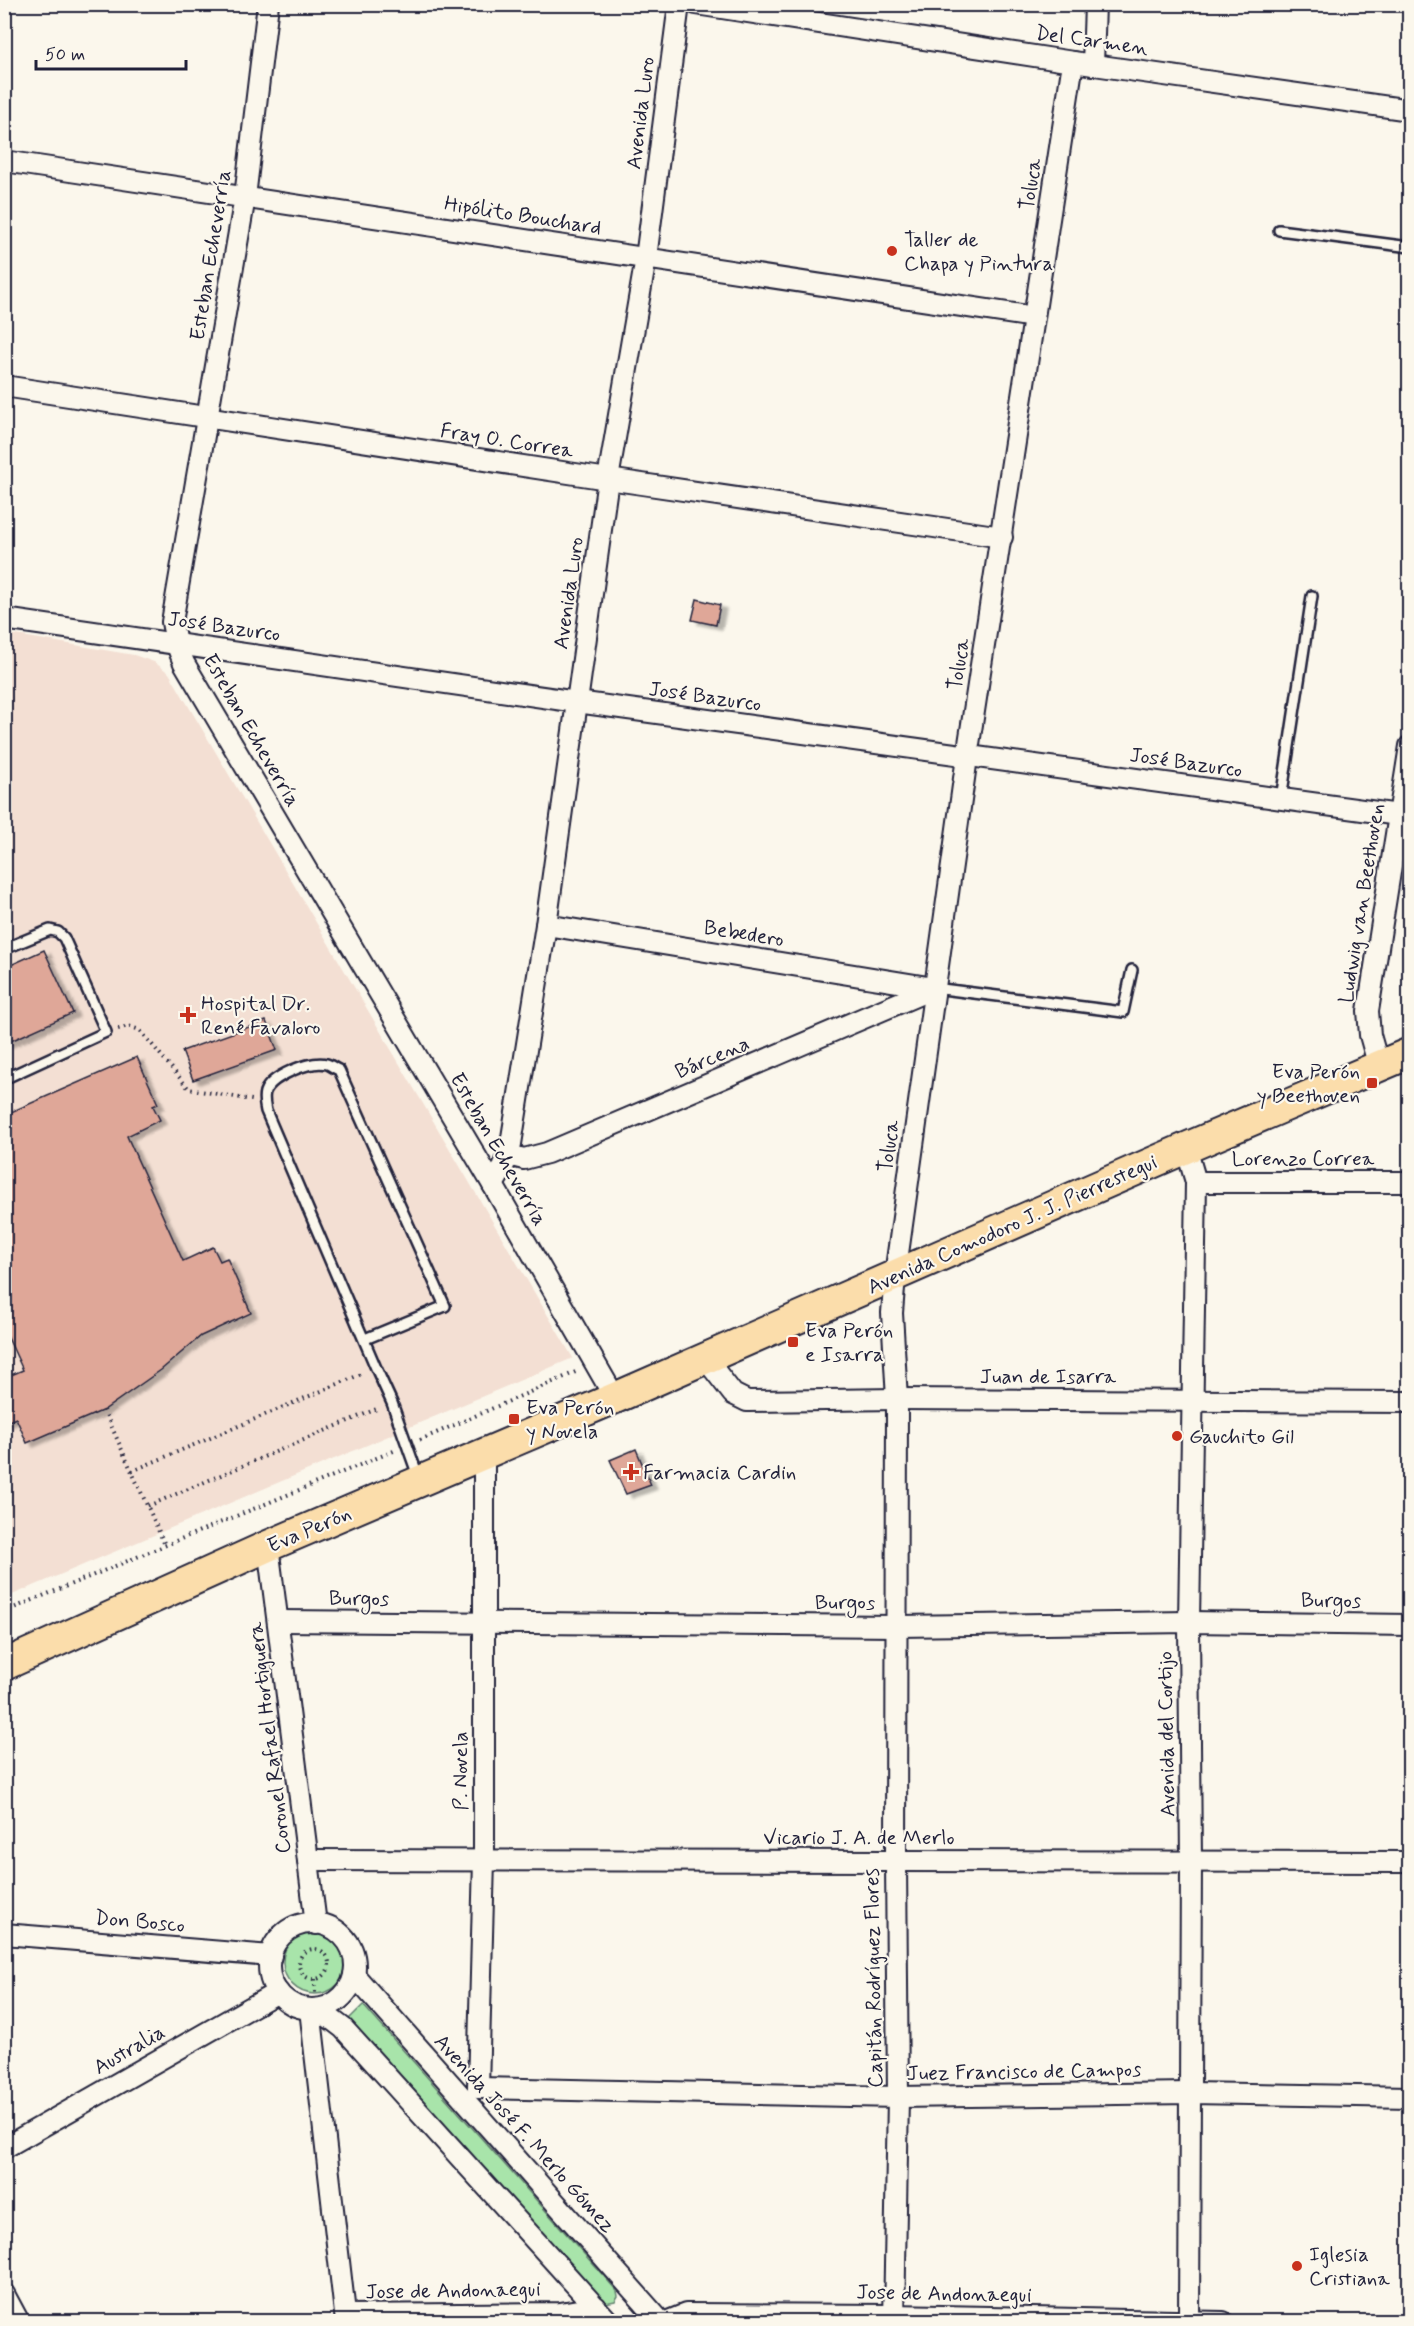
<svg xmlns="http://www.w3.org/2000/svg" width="1414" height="2326" font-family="Mynerve,sans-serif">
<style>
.built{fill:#f3dfd3}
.green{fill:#a8e4aa;stroke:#658372;stroke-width:1.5}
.building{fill:#dfa798;stroke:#22223b;stroke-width:1.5;filter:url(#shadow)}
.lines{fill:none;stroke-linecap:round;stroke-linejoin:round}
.lane-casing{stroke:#22223b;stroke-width:14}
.street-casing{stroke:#22223b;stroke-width:24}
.primary-casing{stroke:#22223b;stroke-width:34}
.path{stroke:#22223b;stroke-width:4;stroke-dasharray:1.5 4.5;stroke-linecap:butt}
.lane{stroke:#fbf7ec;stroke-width:9}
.street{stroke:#fbf7ec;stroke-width:20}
.primary{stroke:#fbddab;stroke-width:30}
.poi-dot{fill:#c8321e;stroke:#fbf7ec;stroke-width:2}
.labels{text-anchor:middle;stroke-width:4.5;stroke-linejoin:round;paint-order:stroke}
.street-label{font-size:21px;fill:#22223b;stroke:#fbf7ec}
.poi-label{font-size:21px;fill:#22223b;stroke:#fbf7ec;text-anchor:start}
</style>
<defs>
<filter id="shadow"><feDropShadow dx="6" dy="4" stdDeviation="1.5" flood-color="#0004"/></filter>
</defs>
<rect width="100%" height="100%" fill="#fbf7ec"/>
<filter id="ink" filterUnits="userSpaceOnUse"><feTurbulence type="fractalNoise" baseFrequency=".0167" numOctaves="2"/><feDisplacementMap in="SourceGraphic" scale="12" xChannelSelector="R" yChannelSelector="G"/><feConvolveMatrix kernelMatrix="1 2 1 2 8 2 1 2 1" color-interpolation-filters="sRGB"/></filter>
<g filter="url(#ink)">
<polygon class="built" points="4,633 134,655 154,662 169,673 573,1358 5,1598"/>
<g class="green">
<circle cx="315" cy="1962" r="32"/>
<polygon points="363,2005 617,2291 618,2296 615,2301 605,2303 349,2019"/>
</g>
<g class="building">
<polygon points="697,599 720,605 716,625 692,620"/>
<polygon points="44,950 73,1013 4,1044 4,968"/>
<polygon points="266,1021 277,1050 193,1080 182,1051"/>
<polygon points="137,1057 158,1104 153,1106 160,1120 127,1136 183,1261 213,1247 220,1261 227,1258 251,1313 201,1336 161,1370 104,1410 27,1443 16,1418 4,1423 4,1378 23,1370 4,1329 4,1115"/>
<polygon points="636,1449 651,1485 626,1494 610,1460"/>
</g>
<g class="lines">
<defs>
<g id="lane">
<polyline points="1279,230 1410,247"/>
<polyline points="1281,799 1312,596"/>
<polyline points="4,949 50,930 58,932 64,938 106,1032 4,1079"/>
<polyline points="934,988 1123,1012 1132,970"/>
<path d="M365 1339 445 1306 339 1070C335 1069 331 1065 327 1064 310 1060 271 1076 265 1092 263 1099 265 1105 266 1111L376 1368 392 1403 418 1476"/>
</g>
<g id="street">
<polyline points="268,4 245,197 172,622 176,643 184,663 493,1185 615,1398"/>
<polyline points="696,4 1073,62 1410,110"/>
<polyline points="1093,65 1095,4"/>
<polyline points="4,161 1034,317"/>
<polyline points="4,386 608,479 1002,537"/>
<polyline points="4,619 577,702 1399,815"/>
<polyline points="546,925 934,988"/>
<polyline points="1379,1067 1370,1035 1368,1011 1410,746"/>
<polyline points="1186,1148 1196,1182 1189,1622 1191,1862 1189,2322"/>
<polyline points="508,1155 524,1159 547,1153 934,988"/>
<polyline points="1196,1182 1410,1182"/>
<polyline points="493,1185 503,1168 511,1144 546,925 608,479 646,258 679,4"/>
<polyline points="705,1358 733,1394 747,1401 897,1399 1410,1402"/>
<polyline points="268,1546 316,1924"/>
<polyline points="279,1621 898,1626 1189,1622 1410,1625"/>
<polyline points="308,1860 1410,1862"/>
<circle cx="312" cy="1966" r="43"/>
<polyline points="4,1934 271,1956"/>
<polyline points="354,1975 661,2322"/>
<polyline points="310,2009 346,2322"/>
<polyline points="318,2009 343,2028 609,2322"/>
<polyline points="478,2088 898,2097 1190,2093 1410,2097"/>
<polyline points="478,2088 484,1860 484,1454"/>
<polyline points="4,2148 278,1992"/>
<polyline points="4,2294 19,2322"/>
<polyline points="346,2315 560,2313 596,2307"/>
<polyline points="666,2322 686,2314 894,2315 1223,2322"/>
<polyline points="894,2322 898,2097 896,1862 897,1399 892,1313 895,1275 967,757 1073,62"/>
</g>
<polyline id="primary" points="4,1665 268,1546 615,1398 1186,1148 1410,1053"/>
</defs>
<use href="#lane" class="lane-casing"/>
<use href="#street" class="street-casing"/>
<use href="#primary" class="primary-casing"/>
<g class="path">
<polyline points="118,1029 128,1026 140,1030 189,1089 252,1100"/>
<polyline points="104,1410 165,1545"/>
<polyline points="420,1440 578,1371"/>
<polyline points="132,1471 364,1373"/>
<polyline points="148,1506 379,1408"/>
<polyline points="4,1612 396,1450"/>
<circle cx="314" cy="1964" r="15"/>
<polyline points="315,1979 315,1993"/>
</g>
<use href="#lane" class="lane"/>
<use href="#street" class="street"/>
<use href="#primary" class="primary"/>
</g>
</g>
<g class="poi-dot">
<circle cx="892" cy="251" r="6"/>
<path d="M185 1006h6v6h6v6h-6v6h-6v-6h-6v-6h6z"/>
<rect x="1366" y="1077" width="12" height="12" rx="3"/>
<rect x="787" y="1336" width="12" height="12" rx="3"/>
<rect x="508" y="1413" width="12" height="12" rx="3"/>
<circle cx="1177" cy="1436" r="6"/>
<path d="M628 1463h6v6h6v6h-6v6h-6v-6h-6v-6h6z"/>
<circle cx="1297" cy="2266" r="6"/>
</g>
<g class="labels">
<g class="street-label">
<text transform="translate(1092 40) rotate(8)" y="7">Del Carmen</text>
<text transform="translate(640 113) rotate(-83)" y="7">Avenida Luro</text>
<text transform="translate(1030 184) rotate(-81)" y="7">Toluca</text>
<text transform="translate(523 215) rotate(9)" y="7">Hipólito Bouchard</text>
<text transform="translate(210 255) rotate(-81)" y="7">Esteban Echeverría</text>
<text transform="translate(507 440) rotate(9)" y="7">Fray O. Correa</text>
<text transform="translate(568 593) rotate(-82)" y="7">Avenida Luro</text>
<text transform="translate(224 626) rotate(8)" y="7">José Bazurco</text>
<text transform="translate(958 664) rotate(-81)" y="7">Toluca</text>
<text transform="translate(705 696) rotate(8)" y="7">José Bazurco</text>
<text transform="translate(252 730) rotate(60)" y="7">Esteban Echeverría</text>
<text transform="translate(1186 762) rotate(8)" y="7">José Bazurco</text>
<text transform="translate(1361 903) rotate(-81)" y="7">Ludwig van Beethoven</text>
<text transform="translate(744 933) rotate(9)" y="7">Bebedero</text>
<text transform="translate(712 1057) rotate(-23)" y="7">Bárcena</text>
<text transform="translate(888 1146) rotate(-82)" y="7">Toluca</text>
<text transform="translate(499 1149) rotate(60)" y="7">Esteban Echeverría</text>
<text x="1303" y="1165">Lorenzo Correa</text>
<text transform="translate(1012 1224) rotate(-24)" y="7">Avenida Comodoro J. J. Pierrestegui</text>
<text x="1048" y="1383">Juan de Isarra</text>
<text transform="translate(309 1529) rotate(-23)" y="7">Eva Perón</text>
<text transform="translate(359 1598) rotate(1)" y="7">Burgos</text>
<text transform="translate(1331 1600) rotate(1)" y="7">Burgos</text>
<text x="845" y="1609">Burgos</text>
<text transform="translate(1166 1734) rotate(-91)" y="7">Avenida del Cortijo</text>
<text transform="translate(269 1738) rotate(-97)" y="7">Coronel Rafael Hortiguera</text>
<text transform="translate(460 1771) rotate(-90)" y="7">P. Novela</text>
<text x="859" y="1844">Vicario J. A. de Merlo</text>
<text transform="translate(140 1921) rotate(5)" y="7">Don Bosco</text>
<text transform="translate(873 1978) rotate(-91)" y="7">Capitán Rodríguez Flores</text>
<text transform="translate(129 2049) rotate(-30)" y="7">Australia</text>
<text transform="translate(1024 2071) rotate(-1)" y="7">Juez Francisco de Campos</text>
<text transform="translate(525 2133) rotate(48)" y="7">Avenida José F. Merlo Gómez</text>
<text transform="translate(453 2290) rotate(-1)" y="7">Jose de Andonaegui</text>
<text transform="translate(944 2293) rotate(1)" y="7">Jose de Andonaegui</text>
</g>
<g class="poi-label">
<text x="904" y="246">Taller de<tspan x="904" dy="24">Chapa y Pintura</tspan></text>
<text x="201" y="1010">Hospital Dr.<tspan x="201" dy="24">René Favaloro</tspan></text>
<text x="1360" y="1078" text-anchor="end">Eva Perón<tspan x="1360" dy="24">y Beethoven</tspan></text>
<text x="805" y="1337">Eva Perón<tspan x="805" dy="24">e Isarra</tspan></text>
<text x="526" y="1414">Eva Perón<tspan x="526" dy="24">y Novela</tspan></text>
<text x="1189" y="1443">Gauchito Gil</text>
<text x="643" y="1479">Farmacia Cardin</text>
<text x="1309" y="2261">Iglesia<tspan x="1309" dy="24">Cristiana</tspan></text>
</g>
</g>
<rect width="1414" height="2326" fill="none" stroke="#fbf7ec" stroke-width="24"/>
<rect x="12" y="12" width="1390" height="2302" fill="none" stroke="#22223b" stroke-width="2" filter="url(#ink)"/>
<path d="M36 60v9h150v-9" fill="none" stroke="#22223b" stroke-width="3"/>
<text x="45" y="60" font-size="18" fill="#22223b" stroke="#fbf7ec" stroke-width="4.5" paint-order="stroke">50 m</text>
</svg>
